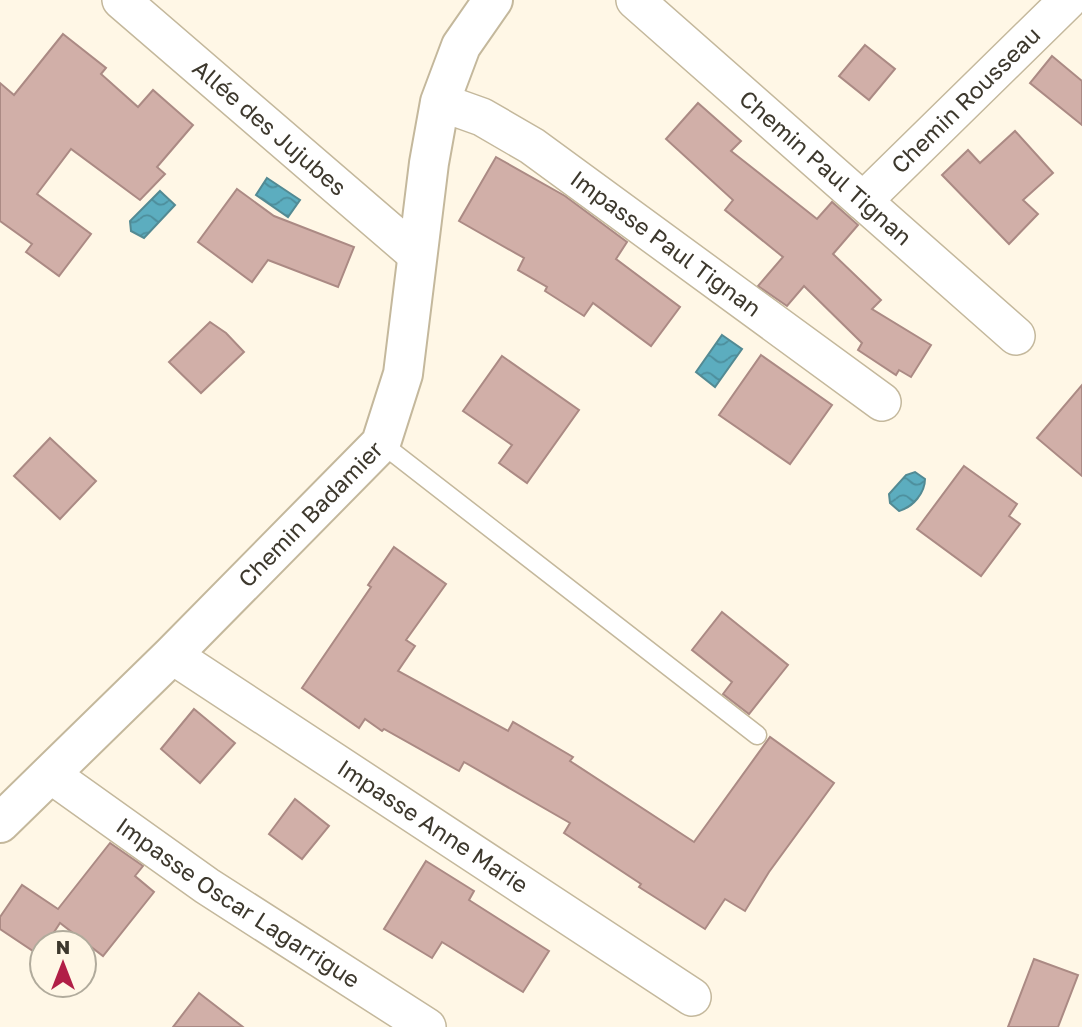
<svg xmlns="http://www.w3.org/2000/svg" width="1082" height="1027" font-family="'Golos Text',sans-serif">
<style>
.water{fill:url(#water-waves);stroke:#538a93;stroke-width:2}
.building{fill:#d1afa8;stroke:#ab8a84;stroke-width:2}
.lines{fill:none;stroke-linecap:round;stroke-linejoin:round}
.service-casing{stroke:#c4b89c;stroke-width:21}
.minor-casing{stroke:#c4b89c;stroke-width:40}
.tertiary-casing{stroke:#c4b89c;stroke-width:42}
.service{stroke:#fff;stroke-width:18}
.minor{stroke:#fff;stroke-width:37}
.tertiary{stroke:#fff;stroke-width:38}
.labels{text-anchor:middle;stroke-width:5;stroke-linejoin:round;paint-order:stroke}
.street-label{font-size:23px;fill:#3d382d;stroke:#fff7e6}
</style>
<defs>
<pattern id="water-waves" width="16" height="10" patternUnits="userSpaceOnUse" patternTransform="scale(1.75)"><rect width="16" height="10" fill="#5cadbf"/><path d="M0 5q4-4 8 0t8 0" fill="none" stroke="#4d8e9c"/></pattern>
</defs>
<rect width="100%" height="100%" fill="#fff7e6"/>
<g class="water">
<polygon points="267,178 300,200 288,217 256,195"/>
<polygon points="160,191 175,205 144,238 131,231 130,221"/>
<polygon points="722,335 742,349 715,387 696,372"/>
<path d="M915 472 925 479C925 493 913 507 899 511L890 503 889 494 906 475Z"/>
</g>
<g class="building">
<polygon points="63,34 106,68 101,74 138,107 153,90 193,125 157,167 165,174 140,200 71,149 37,194 91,234 59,276 26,252 32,244 0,221 0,83 14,95"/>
<polygon points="865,45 895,69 869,100 839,76"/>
<polygon points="1052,56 1082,81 1082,125 1030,83"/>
<polygon points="698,103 741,141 731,151 817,219 832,202 858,225 833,254 881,300 872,309 931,345 911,377 899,370 896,375 858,350 862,343 804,286 787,306 758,286 783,257 725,210 733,200 666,139"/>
<polygon points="1015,131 1053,173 1023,200 1038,214 1009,244 942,175 968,150 980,163"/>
<polygon points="496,157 565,196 627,242 616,259 680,307 651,346 593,303 584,316 545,291 547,287 518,270 524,258 459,221"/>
<polygon points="237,189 274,216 354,247 338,287 268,260 252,282 198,242"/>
<polygon points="210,322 226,333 244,352 201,393 169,362"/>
<polygon points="761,355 832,405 790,464 719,415"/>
<polygon points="502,356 579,410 527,483 499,463 512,445 463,411"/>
<polygon points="1082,385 1082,476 1037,438"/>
<polygon points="50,438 96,481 60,519 14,476"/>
<polygon points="964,466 1017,504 1009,516 1020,524 981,576 917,529"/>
<polygon points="394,547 446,584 406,640 415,646 398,671 508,731 513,722 573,757 570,761 694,842 770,737 834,783 769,872 745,911 725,899 705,929 639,887 641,884 564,833 570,823 464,762 459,771 384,729 382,731 365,719 359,728 302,688 371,587 368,585"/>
<polygon points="722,612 788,665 749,714 723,694 732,682 692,650"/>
<polygon points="194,709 235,743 200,783 161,749"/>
<polygon points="295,799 329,826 302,859 269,834"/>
<polygon points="110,843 143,866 135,876 154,892 103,956 60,923 47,943 42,943 42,950 39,955 0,929 0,917 22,885 58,909"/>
<polygon points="426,861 474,891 469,900 549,951 523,992 442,942 432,958 384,929"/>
<polygon points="1034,959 1078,975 1058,1027 1008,1027"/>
<polygon points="199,993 243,1027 173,1027"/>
</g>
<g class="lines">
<defs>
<polyline id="service" points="381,443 757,735"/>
<g id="minor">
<path id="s1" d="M121 0 417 255"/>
<path id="s2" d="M635 0 1016 336"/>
<path id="s3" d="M440 102 482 117 532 146 882 402"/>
<path id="s4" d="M863 201 1068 0"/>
<path id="s5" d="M172 655 692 997"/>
<path id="s6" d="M50 774 207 886 427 1027"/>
</g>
<g id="tertiary">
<path id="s7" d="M0 823 172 655 381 443 403 374 429 163 440 102 461 46 493 0"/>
</g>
</defs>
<use href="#service" class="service-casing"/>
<use href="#minor" class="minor-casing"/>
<use href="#tertiary" class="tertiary-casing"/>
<use href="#service" class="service"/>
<use href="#minor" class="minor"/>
<use href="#tertiary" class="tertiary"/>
</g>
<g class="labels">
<g class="street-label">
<text dy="8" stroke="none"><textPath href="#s4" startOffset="144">Chemin Rousseau</textPath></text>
<text dy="8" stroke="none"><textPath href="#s1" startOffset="196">Allée des Jujubes</textPath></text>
<text dy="8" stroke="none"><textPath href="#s2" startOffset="254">Chemin Paul Tignan</textPath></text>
<text dy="8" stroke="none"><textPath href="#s3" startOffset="268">Impasse Paul Tignan</textPath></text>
<text dy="8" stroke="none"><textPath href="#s7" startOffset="438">Chemin Badamier</textPath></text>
<text dy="8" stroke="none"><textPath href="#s5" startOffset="312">Impasse Anne Marie</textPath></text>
<text dy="8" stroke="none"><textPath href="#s6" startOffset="228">Impasse Oscar Lagarrigue</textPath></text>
</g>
</g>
<g transform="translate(63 964)"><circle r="33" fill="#fff7e6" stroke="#b1ab9c" stroke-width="2"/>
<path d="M0-5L12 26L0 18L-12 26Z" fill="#b11f47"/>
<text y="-10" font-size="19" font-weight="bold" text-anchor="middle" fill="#3d382d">N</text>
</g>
</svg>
